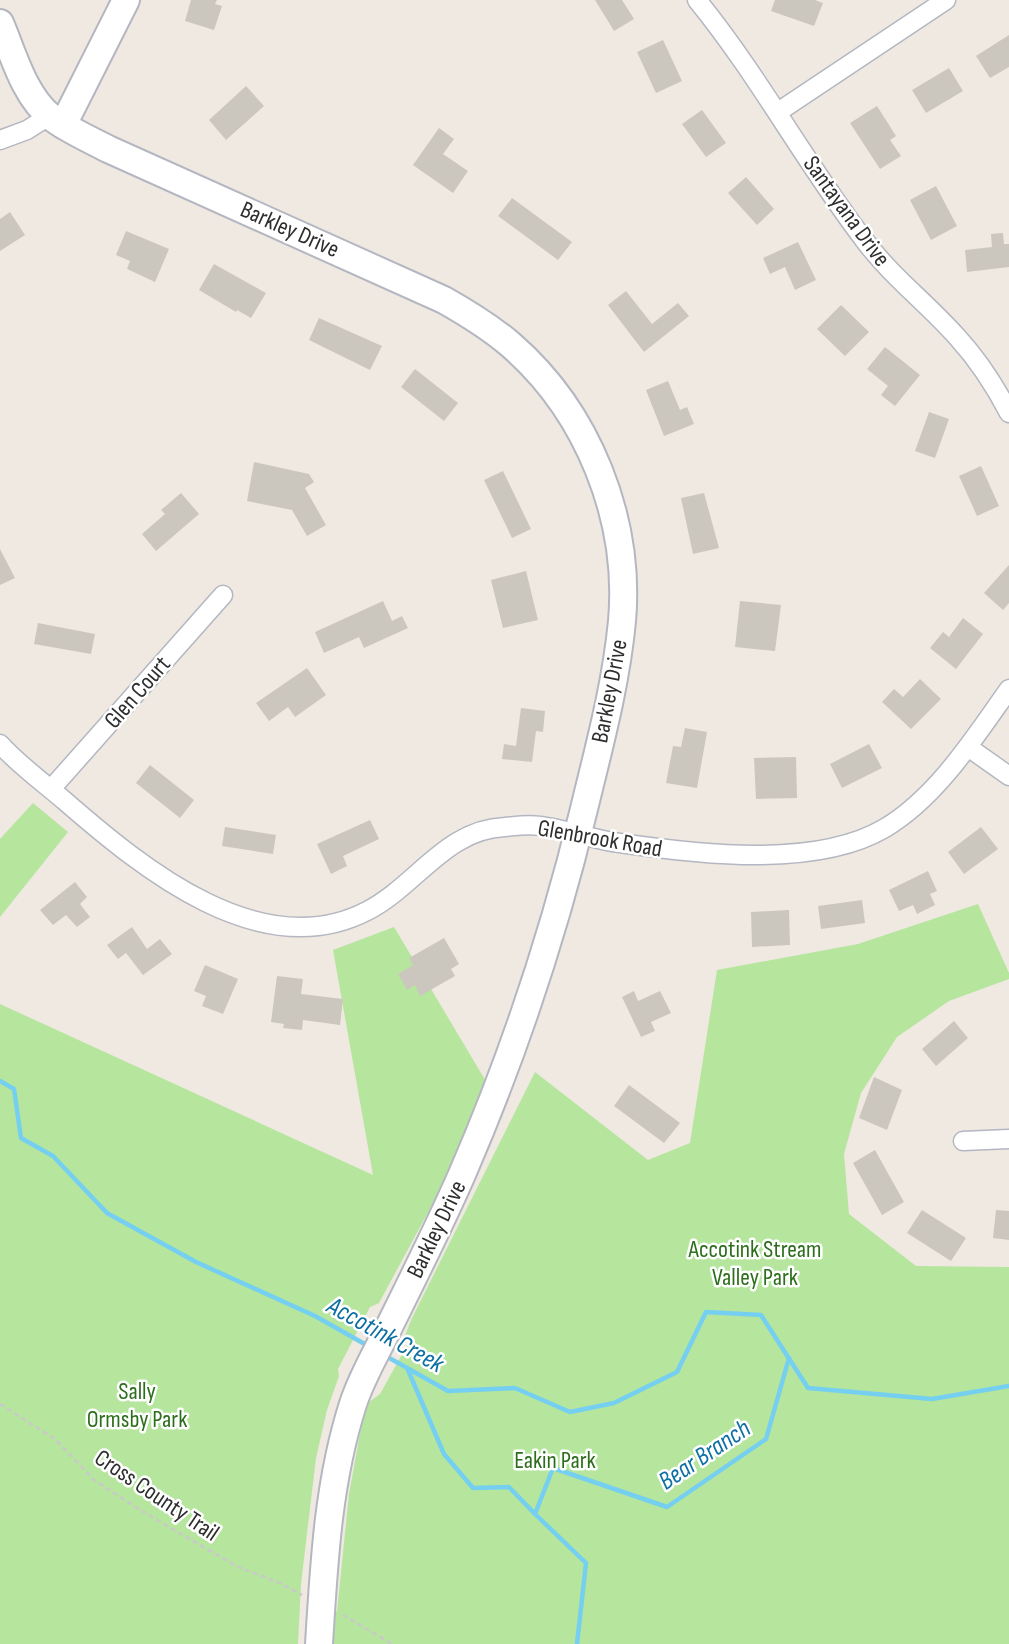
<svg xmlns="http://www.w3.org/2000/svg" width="1009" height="1644" font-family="'Sofia Sans Condensed',sans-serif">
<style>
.green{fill:#b6e59e}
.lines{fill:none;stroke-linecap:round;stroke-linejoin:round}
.stream{stroke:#75cff0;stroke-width:4.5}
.building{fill:#cbc7bf}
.street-casing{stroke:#b4b7c1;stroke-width:21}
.secondary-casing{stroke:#b4b7c1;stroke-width:30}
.path{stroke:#c9c9c9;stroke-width:2.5;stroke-dasharray:5 3.5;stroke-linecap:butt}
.street{stroke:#fff;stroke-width:18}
.secondary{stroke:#fff;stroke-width:26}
.labels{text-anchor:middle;stroke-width:5;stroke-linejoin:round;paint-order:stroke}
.street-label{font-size:24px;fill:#2e2e2e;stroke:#fff}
.park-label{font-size:24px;fill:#2c6e1b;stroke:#fff}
.water-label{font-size:26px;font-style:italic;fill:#0d6fa3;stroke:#fff}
</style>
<rect width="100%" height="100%" fill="#efe9e1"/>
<g class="green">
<polygon points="33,803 68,832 0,917 0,839"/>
<polygon points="978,904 1009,973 1009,979 949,1001 897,1037 861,1093 844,1154 849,1214 916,1266 1009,1267 1009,1644 326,1644 328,1616 337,1611 349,1494 361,1428 369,1402 380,1394 410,1340 404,1338 412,1318 535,1072 648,1160 690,1143 717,970 858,944"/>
<polygon points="394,927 487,1083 433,1203 379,1303 370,1307 338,1369 339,1376 327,1410 316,1458 301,1584 298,1644 0,1644 0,1004 373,1175 333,950"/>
</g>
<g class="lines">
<g class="stream">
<polyline points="0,1081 14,1089 21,1138 53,1156 107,1213 196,1262 315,1316 370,1347"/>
<polyline points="384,1355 448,1391 515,1388 570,1412 614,1403 677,1372 706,1312 761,1315 808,1388 932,1399 1009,1386"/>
<polyline points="408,1370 444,1454 473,1488 509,1487 535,1514"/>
<polyline points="577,1644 586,1563 535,1514 553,1468 667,1507 766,1439 789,1358"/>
</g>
</g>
<g class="building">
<polygon points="191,0 217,0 215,4 222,6 214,30 185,21"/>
<polygon points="595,0 622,0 634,19 614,31"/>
<polygon points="775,0 815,0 823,3 814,26 771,11"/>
<polygon points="1009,35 1009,67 990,78 976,56"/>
<polygon points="663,40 682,81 656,93 637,52"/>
<polygon points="949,68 963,91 926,113 912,90"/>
<polygon points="246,86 264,106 226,140 209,120"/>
<polygon points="877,106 896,136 890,140 901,156 880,169 850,123"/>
<polygon points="702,110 726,143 706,157 682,124"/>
<polygon points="439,128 454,139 443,154 468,171 453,193 413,165"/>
<polygon points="746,177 774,209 757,225 728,193"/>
<polygon points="936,186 957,226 931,240 910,200"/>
<polygon points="512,198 572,242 558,260 498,216"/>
<polygon points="10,212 25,235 0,251 0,219"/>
<polygon points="126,231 169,249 155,282 127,269 130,261 116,255"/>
<polygon points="1003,233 1004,244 1009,244 1009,267 967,272 965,250 992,247 991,234"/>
<polygon points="798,242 816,280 795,290 785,267 770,274 763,258"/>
<polygon points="214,264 266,293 251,318 237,310 236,312 199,290"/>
<polygon points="626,291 652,324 678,303 689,316 644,352 608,305"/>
<polygon points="841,305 869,332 845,356 817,329"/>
<polygon points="319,318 382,346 370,370 309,340"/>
<polygon points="885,347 920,375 895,406 881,395 888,386 867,369"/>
<polygon points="415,369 458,403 444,421 401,387"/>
<polygon points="668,381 680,410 687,407 694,424 664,436 646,390"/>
<polygon points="929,412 949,419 935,458 915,451"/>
<polygon points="254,462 309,474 314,482 305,488 326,525 307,536 292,510 247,501"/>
<polygon points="981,466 999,506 977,516 959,476"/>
<polygon points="503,471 531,529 512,538 484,480"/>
<polygon points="181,493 199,514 156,551 142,534 165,514 161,510"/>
<polygon points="704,493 719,548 693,554 681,498"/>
<polygon points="0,549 15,578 0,585"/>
<polygon points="1009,565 1009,603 1003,610 984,593"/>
<polygon points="526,571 538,620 503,628 491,580"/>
<polygon points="383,601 392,621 402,616 408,628 364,648 359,637 324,653 315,632"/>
<polygon points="740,601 781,605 775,651 735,647"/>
<polygon points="963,618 983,634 956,669 930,648 943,632 949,637"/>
<polygon points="38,623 95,634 91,654 34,644"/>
<polygon points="307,668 326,695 295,717 288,707 269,721 256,703"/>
<polygon points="920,679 941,699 911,729 882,702 894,689 903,697"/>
<polygon points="521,708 545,711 543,732 536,731 532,762 502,759 504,744 516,746"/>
<polygon points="685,728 707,732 697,788 666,783 673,746 681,747"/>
<polygon points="869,744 882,768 842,788 830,764"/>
<polygon points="796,757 797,798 756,799 754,758"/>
<polygon points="150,765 194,800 180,818 136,783"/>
<polygon points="370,820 379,839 343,856 347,866 331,874 317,844"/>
<polygon points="225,827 276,835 273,854 222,846"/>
<polygon points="981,827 998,849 964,874 948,852"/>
<polygon points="928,871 937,891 930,894 935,905 917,914 913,905 899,911 889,890"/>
<polygon points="75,882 87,897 80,904 90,917 77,927 66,915 53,925 40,910"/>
<polygon points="862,900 865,923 821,929 818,906"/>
<polygon points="789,910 790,945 752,947 751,912"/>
<polygon points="132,927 147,949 160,939 172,954 143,975 126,953 118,959 107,945"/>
<polygon points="444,938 459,964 451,969 455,976 420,996 415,985 407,990 398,974 413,965 409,958"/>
<polygon points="205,965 238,979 223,1014 202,1006 206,996 194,991"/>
<polygon points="277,976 303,979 301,994 343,999 340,1025 303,1020 302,1030 283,1028 284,1024 271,1022"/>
<polygon points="634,991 638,1001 660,991 671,1013 651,1022 655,1031 641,1037 622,997"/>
<polygon points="954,1021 968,1038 936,1066 922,1049"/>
<polygon points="874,1077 902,1090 887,1130 859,1118"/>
<polygon points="629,1085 680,1123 664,1143 614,1106"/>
<polygon points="875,1150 904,1202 882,1215 853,1163"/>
<polygon points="922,1210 966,1238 951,1261 907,1233"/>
<polygon points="996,1210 1009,1211 1009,1240 993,1238"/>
</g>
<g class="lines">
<defs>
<g id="street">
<path d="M697 0C759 76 805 163 865 241 892 277 928 304 958 338 978 360 995 386 1009 413"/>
<polyline points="778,112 946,0"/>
<polyline points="0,140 27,130 49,116"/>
<path d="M0 744C20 766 44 783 66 802 142 868 261 966 367 911 416 886 446 829 505 827 516 826 528 824 540 826 567 829 593 840 620 843 696 854 816 869 885 828 937 797 975 737 1009 689"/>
<polyline points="968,747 1009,776"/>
<polyline points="51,789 223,595"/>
<polyline points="963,1141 1009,1139"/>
</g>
<g id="secondary">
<path d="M0 23C13 53 24 96 51 117 68 130 89 139 108 149L444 300C467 313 490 327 511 345 588 412 631 519 622 621 616 685 599 747 584 809 554 933 514 1054 463 1172 440 1225 413 1278 387 1331 375 1355 361 1379 353 1404 328 1482 324 1563 319 1644"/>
<polyline points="63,125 126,0"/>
</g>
</defs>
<use href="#street" class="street-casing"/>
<use href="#secondary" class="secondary-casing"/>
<g class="path">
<polyline points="0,1404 55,1439 94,1480 145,1513 238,1567 280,1583 302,1595"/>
<polyline points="343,1615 392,1644"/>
</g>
<use href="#street" class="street"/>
<use href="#secondary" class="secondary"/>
</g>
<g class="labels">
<g class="street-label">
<text transform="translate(847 211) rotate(54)" y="8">Santayana Drive</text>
<text transform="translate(290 229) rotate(24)" y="8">Barkley Drive</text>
<text transform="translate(609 691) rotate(-79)" y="8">Barkley Drive</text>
<text transform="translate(137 692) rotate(-49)" y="8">Glen Court</text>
<text transform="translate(600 838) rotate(10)" y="8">Glenbrook Road</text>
<text transform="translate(436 1229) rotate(-64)" y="8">Barkley Drive</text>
<text transform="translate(157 1495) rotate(34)" y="8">Cross County Trail</text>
</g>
<g class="park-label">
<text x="755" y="1257">Accotink Stream<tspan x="755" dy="28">Valley Park</tspan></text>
<text x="137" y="1399">Sally<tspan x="137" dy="28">Ormsby Park</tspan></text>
<text x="555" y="1468">Eakin Park</text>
</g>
<g class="water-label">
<text transform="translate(386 1334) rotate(29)" y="9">Accotink Creek</text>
<text transform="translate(704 1454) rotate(-34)" y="9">Bear Branch</text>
</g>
</g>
</svg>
